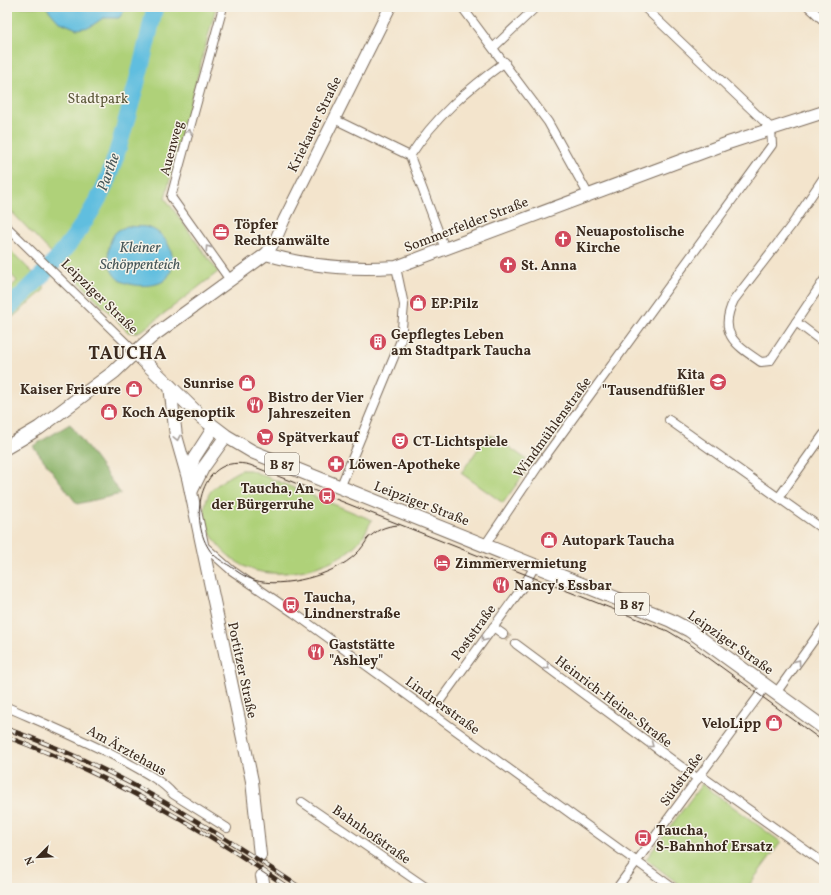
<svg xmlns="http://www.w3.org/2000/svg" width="831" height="895" font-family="Vollkorn,serif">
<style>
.green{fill:#afd179;stroke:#757e4c}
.forest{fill:#8bb369;stroke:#636e44}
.water{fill:#61bedf;stroke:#4e747e}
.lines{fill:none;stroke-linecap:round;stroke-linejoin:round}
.stream{stroke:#61bedf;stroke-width:3}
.river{stroke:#61bedf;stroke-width:17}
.minor-tunnel{stroke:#cebfa9;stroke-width:8;stroke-dasharray:8 4;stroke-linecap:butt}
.secondary-tunnel{stroke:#cebfa9;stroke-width:12;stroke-dasharray:12 6;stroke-linecap:butt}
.minor-casing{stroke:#7b6b5b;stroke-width:10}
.tertiary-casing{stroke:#7b6b5b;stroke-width:13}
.secondary-casing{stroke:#7b6b5b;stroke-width:14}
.primary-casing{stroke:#7b6b5b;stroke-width:15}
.minor{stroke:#fff;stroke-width:8}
.tertiary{stroke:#fff;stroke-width:11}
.secondary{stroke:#fff;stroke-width:12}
.primary{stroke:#fff;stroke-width:13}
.tram{stroke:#3b2a1e;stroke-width:1}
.rail-casing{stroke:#3b2a1e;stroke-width:4.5}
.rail{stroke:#f7f3e8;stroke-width:3;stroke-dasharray:9;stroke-linecap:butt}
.oneway{stroke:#a79f9a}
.labels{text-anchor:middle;stroke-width:3;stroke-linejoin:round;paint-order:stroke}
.shield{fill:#f7f3e8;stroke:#73665b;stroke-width:1}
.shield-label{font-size:13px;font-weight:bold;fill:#3b2a1e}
.park-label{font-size:14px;fill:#585435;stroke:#f7f3e8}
.street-label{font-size:14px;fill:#3b2a1e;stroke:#f7f3e8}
.poi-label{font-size:14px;font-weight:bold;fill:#3b2a1e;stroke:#f7f3e8;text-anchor:start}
.water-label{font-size:15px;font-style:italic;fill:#465658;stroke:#f7f3e8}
.district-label{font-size:18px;font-weight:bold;letter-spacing:1px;fill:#3b2a1e;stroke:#f7f3e8}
</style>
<rect width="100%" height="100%" fill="#f7f3e8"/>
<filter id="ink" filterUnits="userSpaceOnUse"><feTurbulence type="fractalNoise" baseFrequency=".025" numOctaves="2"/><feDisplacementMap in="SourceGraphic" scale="8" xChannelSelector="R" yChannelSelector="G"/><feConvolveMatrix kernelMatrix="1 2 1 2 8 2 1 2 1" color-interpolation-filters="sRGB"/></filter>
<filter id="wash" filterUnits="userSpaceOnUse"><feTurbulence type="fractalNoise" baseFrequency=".012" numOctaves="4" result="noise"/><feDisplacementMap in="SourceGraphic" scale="16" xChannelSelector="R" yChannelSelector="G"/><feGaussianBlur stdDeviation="0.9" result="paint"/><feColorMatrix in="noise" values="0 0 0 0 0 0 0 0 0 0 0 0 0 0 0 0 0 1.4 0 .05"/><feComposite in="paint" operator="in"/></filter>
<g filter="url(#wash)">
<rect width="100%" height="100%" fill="#f3e4cc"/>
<g class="green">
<polygon points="7,7 216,7 165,198 218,272 144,329 135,333 128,332 7,207"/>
<polygon points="7,247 44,284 44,290 7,322 7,291 17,281 7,270"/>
<polygon points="488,435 496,438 526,459 522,465 527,470 503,503 461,473"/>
<path d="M241 470H250L372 520C368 526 366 533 361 539 341 565 289 579 257 571 228 564 194 527 208 496 211 487 232 474 241 470Z"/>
<polygon points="702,784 781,842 747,888 684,888 646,859"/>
</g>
<polygon class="forest" points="70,424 121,494 77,504 33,446"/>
<g class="water">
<polygon points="46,7 127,7 119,18 103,18 90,27 77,29 58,21"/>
<path d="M127 226C133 227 140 226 146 227 167 231 181 260 167 278 159 288 132 287 121 281 105 272 105 244 116 232 119 229 124 228 127 226Z"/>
</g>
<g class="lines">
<polyline class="stream" points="7,17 7,45"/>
<path class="river" d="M7 309C45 276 77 239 101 194 111 174 118 150 124 128 136 88 146 48 155 7"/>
</g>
</g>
<g filter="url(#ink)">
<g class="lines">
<polyline class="minor-tunnel" points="503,634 516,644"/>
<polyline class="secondary-tunnel" points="260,855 262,876"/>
<defs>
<g id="minor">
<polyline points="223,7 171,197 230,280"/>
<polyline points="462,7 548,122 588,194"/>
<polyline points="809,7 824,21"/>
<polyline points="494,47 536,7"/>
<polyline points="334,119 410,156 445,249"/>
<path d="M410 156C435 117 468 89 505 62"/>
<path d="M824 177 791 226 734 300C717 334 736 345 761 362L770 361 824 280"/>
<polyline points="7,227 135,352"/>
<polyline points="796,322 824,343"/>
<polyline points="669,420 824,530"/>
<polyline points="340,488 401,340 404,305 396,267"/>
<polyline points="779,497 824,434"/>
<polyline points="485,545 539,465 772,145 771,128 644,7"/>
<polyline points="204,546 231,570 294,613 673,888"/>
<polyline points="493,627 503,634"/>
<polyline points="516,644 698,779"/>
<polyline points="776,693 824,626"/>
<path d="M7 707C48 725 89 742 128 763 144 772 162 781 173 794L227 828"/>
<polyline points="431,713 524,585 535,566"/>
<polyline points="700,775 824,863"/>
<polyline points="302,802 427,888"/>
<polyline points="617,888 766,686"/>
</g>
<polyline id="tertiary" points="266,254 275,241 284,220 390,7"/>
<g id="secondary">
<path d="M135 352 153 336 266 254C309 267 352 270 396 267L728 143 824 112"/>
<polyline points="170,386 176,436 188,478 252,781 260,855"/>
<polyline points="188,477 194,458 214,427"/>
<polyline points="191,492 203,468 226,436"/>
<polyline points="262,876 264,888"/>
</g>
<polyline id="primary" points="7,447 39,428 114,372 135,352 201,417 226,436 253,452 670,620 689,630 824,728"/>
</defs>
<use href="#minor" class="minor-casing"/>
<use href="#tertiary" class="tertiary-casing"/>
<use href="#secondary" class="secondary-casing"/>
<use href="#primary" class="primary-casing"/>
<use href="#minor" class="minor"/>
<use href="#tertiary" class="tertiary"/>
<use href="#secondary" class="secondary"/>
<use href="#primary" class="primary"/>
<g class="tram">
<path d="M369 537C365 543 361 550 356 554 335 575 282 589 254 580 245 577 237 572 230 566 223 562 213 556 209 549 188 517 201 452 250 465L668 631 691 645 824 742"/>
<path d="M366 540C377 530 384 526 399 525"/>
</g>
<defs>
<g id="rail">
<path d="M7 729C114 766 208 826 301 888"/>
<path d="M7 737C108 774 201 827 289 888"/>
</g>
</defs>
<use href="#rail" class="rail-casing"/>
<use href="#rail" class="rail"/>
</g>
<defs><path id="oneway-chevron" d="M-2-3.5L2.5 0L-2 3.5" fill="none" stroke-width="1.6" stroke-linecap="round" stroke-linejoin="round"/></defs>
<g class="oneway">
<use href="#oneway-chevron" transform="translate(189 132) rotate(-75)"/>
<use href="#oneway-chevron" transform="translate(208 248) rotate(-125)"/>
<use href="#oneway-chevron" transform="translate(177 438) rotate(78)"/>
<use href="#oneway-chevron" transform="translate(484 639) rotate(126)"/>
<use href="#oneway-chevron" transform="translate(798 662) rotate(-54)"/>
<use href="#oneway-chevron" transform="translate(547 667) rotate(36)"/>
<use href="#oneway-chevron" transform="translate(651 745) rotate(37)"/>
</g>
</g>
<defs>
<symbol id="office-disc" viewBox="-11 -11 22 22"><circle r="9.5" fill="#d1495b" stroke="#f7f3e8"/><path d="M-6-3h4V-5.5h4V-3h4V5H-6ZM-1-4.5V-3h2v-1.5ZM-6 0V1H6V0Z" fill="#fff"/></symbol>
<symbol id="church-disc" viewBox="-11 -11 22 22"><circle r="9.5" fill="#d1495b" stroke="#f7f3e8"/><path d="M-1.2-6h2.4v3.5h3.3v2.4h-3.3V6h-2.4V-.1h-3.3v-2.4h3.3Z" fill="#fff"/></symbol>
<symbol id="shop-disc" viewBox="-11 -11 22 22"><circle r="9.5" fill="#d1495b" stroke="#f7f3e8"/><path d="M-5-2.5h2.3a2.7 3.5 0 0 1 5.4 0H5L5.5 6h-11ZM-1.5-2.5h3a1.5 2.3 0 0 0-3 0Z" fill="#fff"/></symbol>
<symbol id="building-disc" viewBox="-11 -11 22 22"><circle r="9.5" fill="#d1495b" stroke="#f7f3e8"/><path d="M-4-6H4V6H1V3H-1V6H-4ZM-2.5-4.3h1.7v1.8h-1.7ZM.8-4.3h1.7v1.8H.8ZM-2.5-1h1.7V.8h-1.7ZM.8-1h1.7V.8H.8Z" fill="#fff"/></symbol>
<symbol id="school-disc" viewBox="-11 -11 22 22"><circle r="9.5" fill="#d1495b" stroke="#f7f3e8"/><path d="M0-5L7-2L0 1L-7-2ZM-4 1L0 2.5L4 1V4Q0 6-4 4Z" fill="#fff"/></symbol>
<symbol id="restaurant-disc" viewBox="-11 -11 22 22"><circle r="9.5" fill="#d1495b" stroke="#f7f3e8"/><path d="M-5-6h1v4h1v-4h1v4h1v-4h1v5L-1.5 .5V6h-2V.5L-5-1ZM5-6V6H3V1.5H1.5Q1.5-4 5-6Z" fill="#fff"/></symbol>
<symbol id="supermarket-disc" viewBox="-11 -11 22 22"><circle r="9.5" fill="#d1495b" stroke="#f7f3e8"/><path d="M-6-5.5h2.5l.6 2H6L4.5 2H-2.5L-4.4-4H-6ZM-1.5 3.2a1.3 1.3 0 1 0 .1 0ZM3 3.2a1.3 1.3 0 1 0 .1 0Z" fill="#fff"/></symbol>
<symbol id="theatre-disc" viewBox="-11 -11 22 22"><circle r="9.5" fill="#d1495b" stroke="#f7f3e8"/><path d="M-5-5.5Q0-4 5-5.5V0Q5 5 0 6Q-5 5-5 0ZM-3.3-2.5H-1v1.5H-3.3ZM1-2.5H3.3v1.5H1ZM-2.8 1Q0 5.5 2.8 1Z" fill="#fff"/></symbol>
<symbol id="pharmacy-disc" viewBox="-11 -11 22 22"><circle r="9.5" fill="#d1495b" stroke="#f7f3e8"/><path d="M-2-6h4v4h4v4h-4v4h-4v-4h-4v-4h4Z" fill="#fff"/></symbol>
<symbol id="bus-disc" viewBox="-11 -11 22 22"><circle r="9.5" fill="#d1495b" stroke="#f7f3e8"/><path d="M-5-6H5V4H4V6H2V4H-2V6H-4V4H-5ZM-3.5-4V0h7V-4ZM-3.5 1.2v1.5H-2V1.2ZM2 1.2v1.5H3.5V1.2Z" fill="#fff"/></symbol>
<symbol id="hotel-disc" viewBox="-11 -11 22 22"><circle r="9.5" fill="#d1495b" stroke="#f7f3e8"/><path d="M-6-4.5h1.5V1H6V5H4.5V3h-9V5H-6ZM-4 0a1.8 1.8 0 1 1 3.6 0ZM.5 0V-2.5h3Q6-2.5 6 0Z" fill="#fff"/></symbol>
</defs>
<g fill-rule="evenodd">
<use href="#office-disc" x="211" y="222" width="20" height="20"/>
<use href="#church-disc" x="553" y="229" width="20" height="20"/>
<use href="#church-disc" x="498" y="255" width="20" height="20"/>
<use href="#shop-disc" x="408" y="293" width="20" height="20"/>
<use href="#building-disc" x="368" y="332" width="20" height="20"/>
<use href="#school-disc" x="708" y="372" width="20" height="20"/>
<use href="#shop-disc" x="237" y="373" width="20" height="20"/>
<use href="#shop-disc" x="124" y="379" width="20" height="20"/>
<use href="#restaurant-disc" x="245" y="395" width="20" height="20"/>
<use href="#shop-disc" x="99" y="402" width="20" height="20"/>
<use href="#supermarket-disc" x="255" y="427" width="20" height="20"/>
<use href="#theatre-disc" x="390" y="431" width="20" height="20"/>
<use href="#pharmacy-disc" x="326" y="454" width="20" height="20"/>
<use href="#bus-disc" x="317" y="486" width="20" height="20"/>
<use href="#shop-disc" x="539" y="530" width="20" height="20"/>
<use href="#hotel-disc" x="432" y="553" width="20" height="20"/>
<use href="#restaurant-disc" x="491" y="575" width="20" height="20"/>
<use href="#bus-disc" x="281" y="595" width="20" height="20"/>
<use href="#restaurant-disc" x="306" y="642" width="20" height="20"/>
<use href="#shop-disc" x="764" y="713" width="20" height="20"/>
<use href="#bus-disc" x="633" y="828" width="20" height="20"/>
</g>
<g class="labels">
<g class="shield">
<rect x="265" y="453" width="34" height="22" rx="3"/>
<rect x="615" y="593" width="34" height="22" rx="3"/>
</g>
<g class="shield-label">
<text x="282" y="469">B 87</text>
<text x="632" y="609">B 87</text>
</g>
<g class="park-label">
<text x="98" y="103">Stadtpark</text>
</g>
<g class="street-label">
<text transform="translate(314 124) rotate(-64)" y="5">Kriekauer Straße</text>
<text transform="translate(171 148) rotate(-75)" y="5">Auenweg</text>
<text transform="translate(466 224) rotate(-21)" y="5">Sommerfelder Straße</text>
<text transform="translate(100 296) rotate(44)" y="5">Leipziger Straße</text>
<text transform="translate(552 427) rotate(-54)" y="5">Windmühlenstraße</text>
<text transform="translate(422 503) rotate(21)" y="5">Leipziger Straße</text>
<text transform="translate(473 632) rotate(-54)" y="5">Poststraße</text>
<text transform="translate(731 642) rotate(35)" y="5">Leipziger Straße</text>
<text transform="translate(243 670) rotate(78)" y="5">Portitzer Straße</text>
<text transform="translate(614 701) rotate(37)" y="5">Heinrich-Heine-Straße</text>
<text transform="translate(443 705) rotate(36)" y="5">Lindnerstraße</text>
<text transform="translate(127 750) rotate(29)" y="5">Am Ärztehaus</text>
<text transform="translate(681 779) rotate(-54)" y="5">Südstraße</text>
<text transform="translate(372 834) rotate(35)" y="5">Bahnhofstraße</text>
</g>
<g class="poi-label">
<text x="234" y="229">Töpfer<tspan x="234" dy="16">Rechtsanwälte</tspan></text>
<text x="576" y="236">Neuapostolische<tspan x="576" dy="16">Kirche</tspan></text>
<text x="521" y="270">St. Anna</text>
<text x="431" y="308">EP:Pilz</text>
<text x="391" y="339">Gepflegtes Leben<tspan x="391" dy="16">am Stadtpark Taucha</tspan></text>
<text x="705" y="379" text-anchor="end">Kita<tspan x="705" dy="16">"Tausendfüßler</tspan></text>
<text x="234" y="388" text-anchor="end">Sunrise</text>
<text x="121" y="394" text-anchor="end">Kaiser Friseure</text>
<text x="268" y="402">Bistro der Vier<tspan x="268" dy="16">Jahreszeiten</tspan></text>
<text x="122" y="417">Koch Augenoptik</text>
<text x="278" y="442">Spätverkauf</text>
<text x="413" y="446">CT-Lichtspiele</text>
<text x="349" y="469">Löwen-Apotheke</text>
<text x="314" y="493" text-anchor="end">Taucha, An<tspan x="314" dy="16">der Bürgerruhe</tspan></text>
<text x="562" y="545">Autopark Taucha</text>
<text x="455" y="568">Zimmervermietung</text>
<text x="514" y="590">Nancy's Essbar</text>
<text x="304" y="602">Taucha,<tspan x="304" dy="16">Lindnerstraße</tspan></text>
<text x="329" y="649">Gaststätte<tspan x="329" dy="16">"Ashley"</tspan></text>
<text x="761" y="728" text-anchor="end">VeloLipp</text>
<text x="656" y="835">Taucha,<tspan x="656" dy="16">S-Bahnhof Ersatz</tspan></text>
</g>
<g class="water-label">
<text transform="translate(108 172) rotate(-70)" y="5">Parthe</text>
<text x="140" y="252">Kleiner<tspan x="140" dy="17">Schöppenteich</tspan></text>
</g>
<g class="district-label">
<text x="128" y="359">TAUCHA</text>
</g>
</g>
<rect width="831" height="895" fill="none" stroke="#f7f3e8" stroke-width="24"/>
<g transform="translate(38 857) rotate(246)" stroke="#f7f3e8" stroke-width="3" paint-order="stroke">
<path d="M0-3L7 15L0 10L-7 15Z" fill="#3b2a1e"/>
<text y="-6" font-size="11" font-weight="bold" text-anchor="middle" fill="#3b2a1e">N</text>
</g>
</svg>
